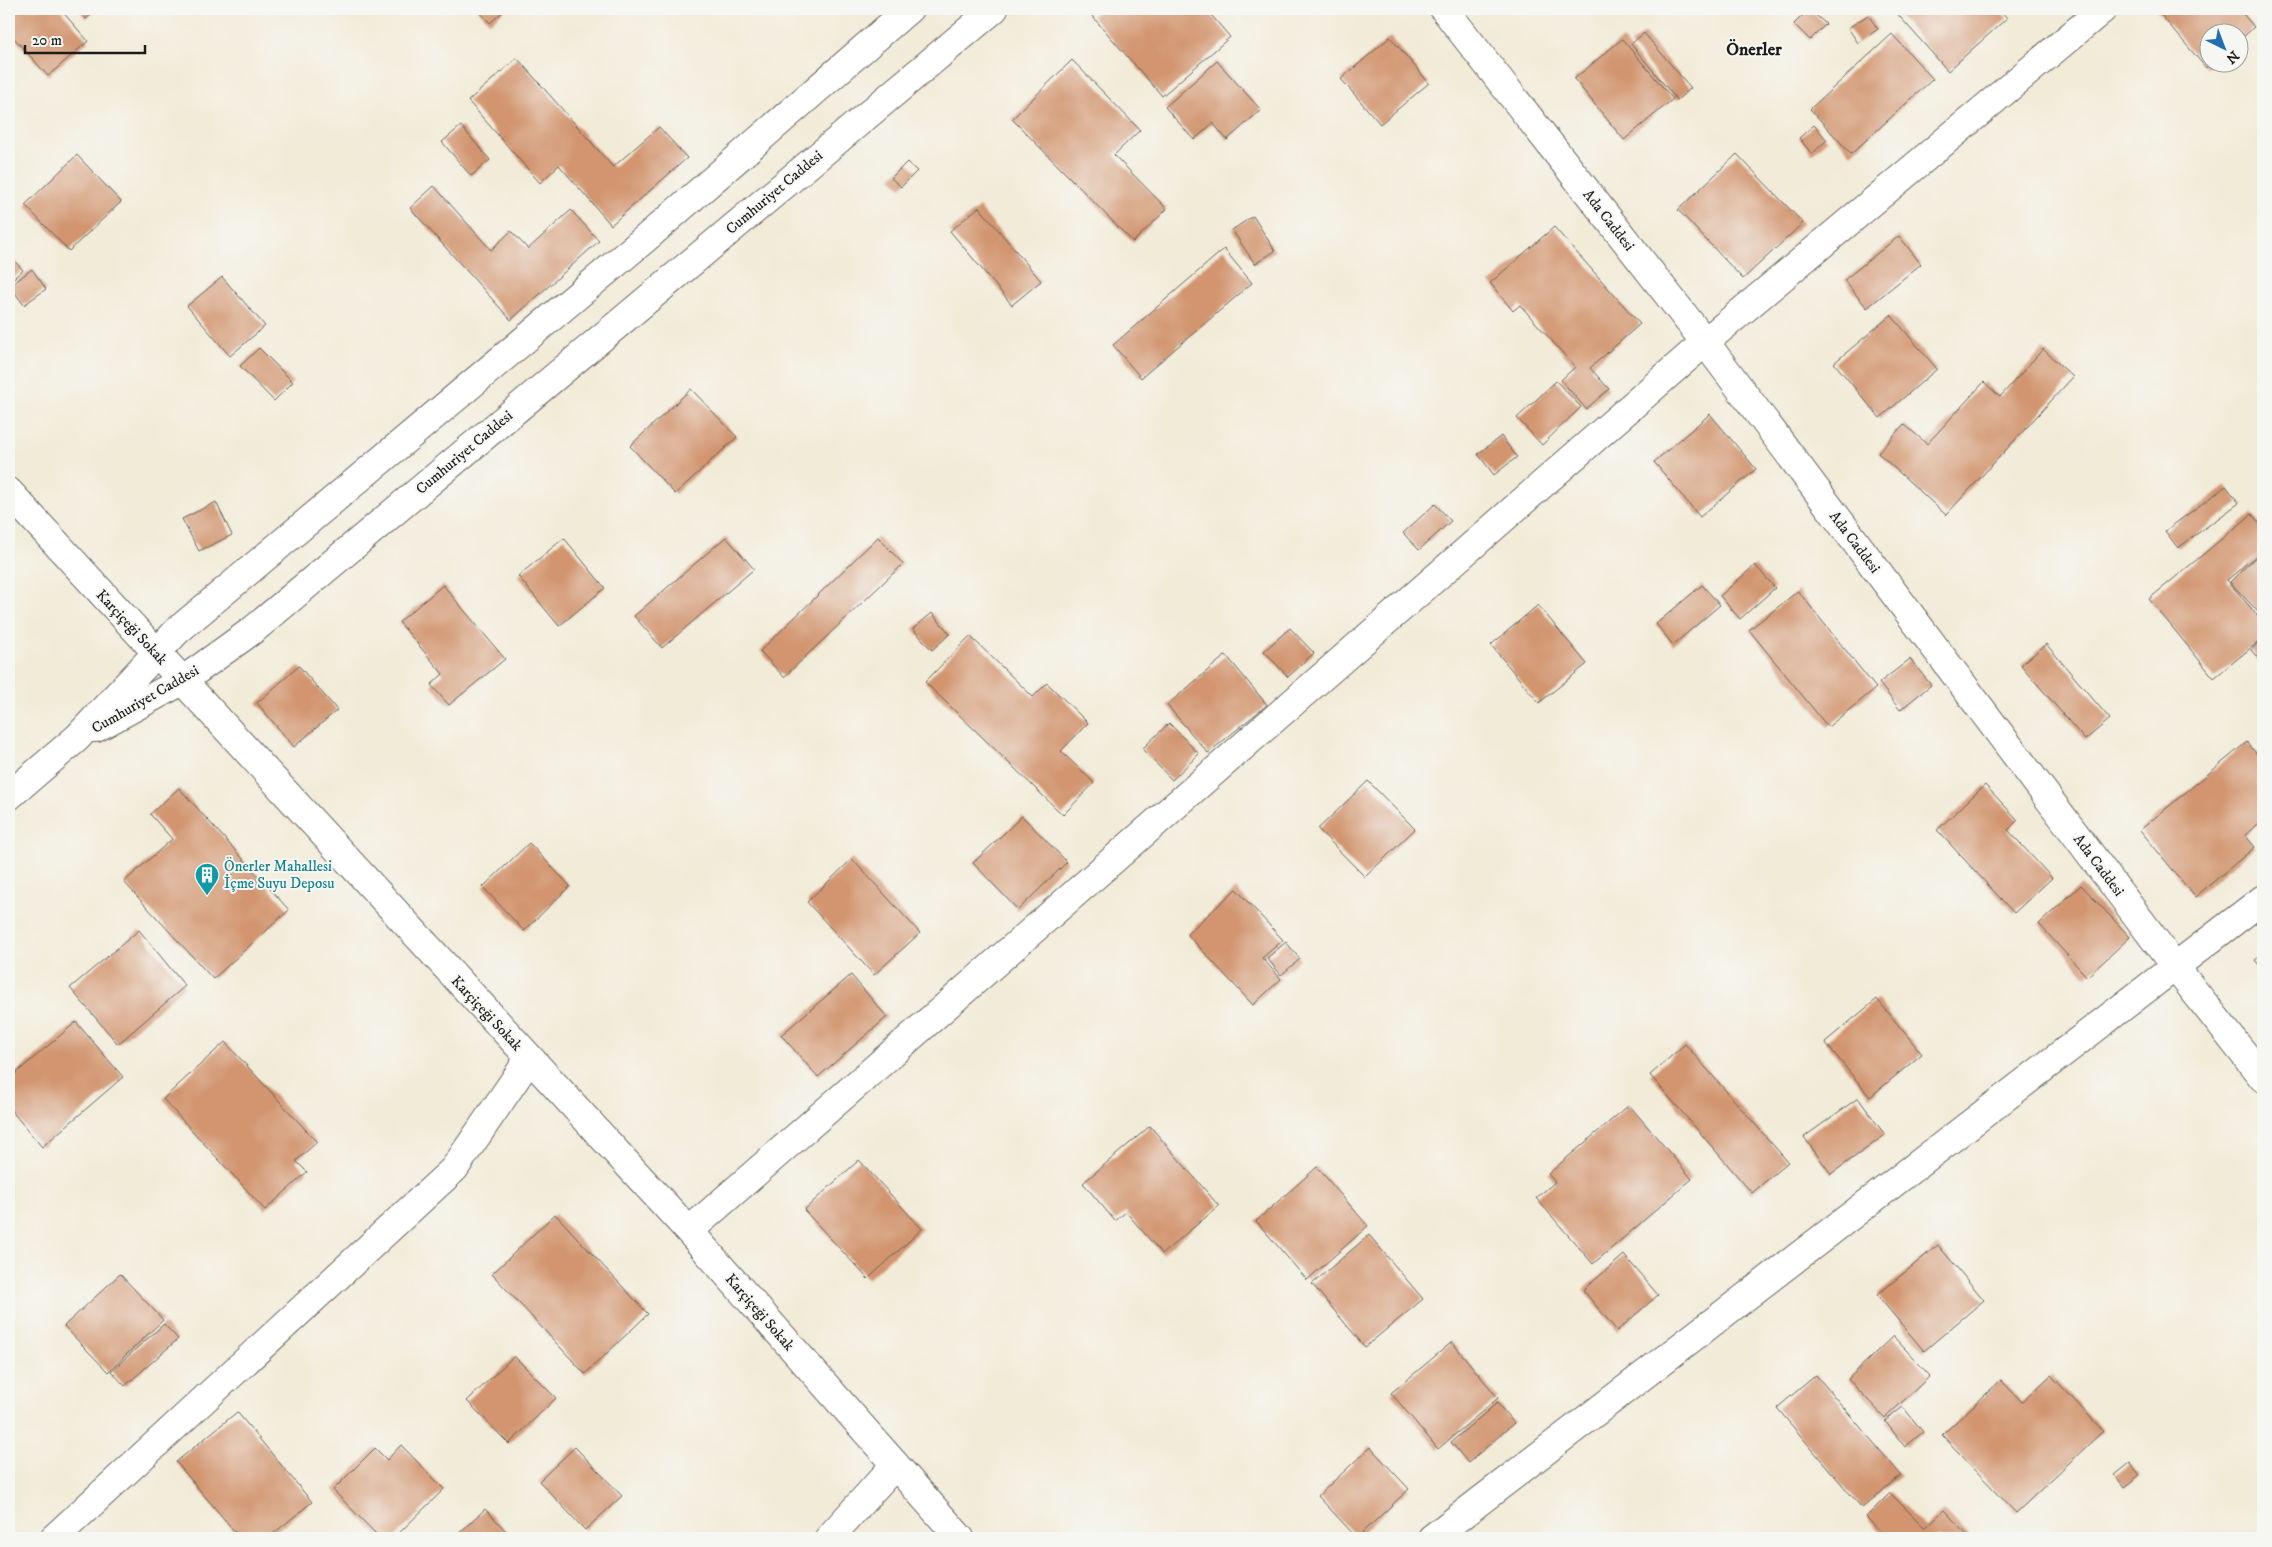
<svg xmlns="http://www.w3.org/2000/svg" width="2272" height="1547" font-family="'IM FELL DW Pica',serif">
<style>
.building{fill:#d29570}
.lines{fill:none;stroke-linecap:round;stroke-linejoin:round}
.street-casing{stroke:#67645e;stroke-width:30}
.secondary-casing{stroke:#67645e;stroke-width:30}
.primary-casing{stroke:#67645e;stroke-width:30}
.street{stroke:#fff;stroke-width:28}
.secondary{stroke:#fff;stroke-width:28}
.primary{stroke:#fff;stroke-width:28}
.labels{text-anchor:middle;stroke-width:4;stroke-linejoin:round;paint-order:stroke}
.street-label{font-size:15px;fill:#1c1c1c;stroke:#f6f6f2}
.culture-label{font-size:15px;fill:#0d838f;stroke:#f6f6f2;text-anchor:start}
.quarter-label{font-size:18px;font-weight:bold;fill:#1c1c1c;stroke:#f6f6f2}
</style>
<rect width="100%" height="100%" fill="#f6f6f2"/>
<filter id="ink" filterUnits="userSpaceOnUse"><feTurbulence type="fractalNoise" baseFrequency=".02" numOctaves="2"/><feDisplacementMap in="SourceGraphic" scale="10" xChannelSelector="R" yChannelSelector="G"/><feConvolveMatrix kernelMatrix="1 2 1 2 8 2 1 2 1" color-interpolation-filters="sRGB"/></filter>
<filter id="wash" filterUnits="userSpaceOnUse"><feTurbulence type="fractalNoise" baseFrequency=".0096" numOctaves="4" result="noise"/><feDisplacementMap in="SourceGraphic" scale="20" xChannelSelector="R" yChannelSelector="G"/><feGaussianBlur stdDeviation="1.12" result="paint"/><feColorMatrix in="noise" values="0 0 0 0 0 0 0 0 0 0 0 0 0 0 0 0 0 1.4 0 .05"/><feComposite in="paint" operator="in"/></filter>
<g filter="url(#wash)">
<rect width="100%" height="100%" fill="#f2ebd8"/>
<g id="blocks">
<g class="building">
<polygon points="9,9 60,9 88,41 48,76 14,38 9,43"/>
<polygon points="78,9 98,9 86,19"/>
<polygon points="477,9 506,9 490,23"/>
<polygon points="1099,9 1206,9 1230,37 1162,96 1092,16"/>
<polygon points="1809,9 1826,24 1810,40 1794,24"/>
<polygon points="1893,9 1999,9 2007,18 1948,71"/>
<polygon points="2156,9 2239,9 2254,27 2240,40 2240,32 2210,32 2210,62 2213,62 2206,68"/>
<polygon points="1868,15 1878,29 1858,43 1848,28"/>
<polygon points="1644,33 1691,88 1677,100 1631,44"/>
<polygon points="1892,34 1933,79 1851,154 1810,109"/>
<polygon points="1390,37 1429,83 1380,124 1341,79"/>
<polygon points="1622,39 1673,99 1624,140 1574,79"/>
<polygon points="517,58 613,167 659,127 687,158 611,225 559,165 540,183 468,101"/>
<polygon points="1072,60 1140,130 1114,155 1167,209 1133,242 1012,119"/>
<polygon points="1217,61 1261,110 1227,140 1213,123 1194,140 1165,107"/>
<polygon points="1814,125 1827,140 1812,154 1799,138"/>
<polygon points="461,126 490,160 471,176 442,142"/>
<polygon points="1737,154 1803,223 1743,279 1678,210"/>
<polygon points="77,155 121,202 69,251 25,205"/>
<polygon points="907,162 917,171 901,187 891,178"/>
<polygon points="434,186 491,250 511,231 528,249 571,210 599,241 511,320 410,208"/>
<polygon points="979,207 1041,281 1012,305 950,231"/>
<polygon points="1253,216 1275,251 1255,264 1232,230"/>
<polygon points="1554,227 1640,324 1590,368 1609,389 1586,409 1561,380 1575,367 1520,305 1513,311 1490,283"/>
<polygon points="1899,236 1921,264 1867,308 1844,280"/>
<polygon points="1224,249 1252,283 1141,378 1113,345"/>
<polygon points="9,255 23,270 9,282"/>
<polygon points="32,269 46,289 24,305 10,286"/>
<polygon points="222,277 265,326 230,356 187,306"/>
<polygon points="1891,315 1937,369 1880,418 1834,363"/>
<polygon points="259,348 293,382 274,401 240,366"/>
<polygon points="2043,349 2073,377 1946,515 1878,453 1904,424 1927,444 1984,382 2000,397"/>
<polygon points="1556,381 1581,407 1542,445 1517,418"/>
<polygon points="691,389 737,437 675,494 630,446"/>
<polygon points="1710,414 1756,469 1700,517 1654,462"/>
<polygon points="1501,436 1517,457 1494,475 1478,454"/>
<polygon points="2226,486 2239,503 2178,548 2165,531"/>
<polygon points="216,502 232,535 199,551 182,519"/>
<polygon points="1435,504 1451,521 1419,550 1403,533"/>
<polygon points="2252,514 2263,528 2263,550 2227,580 2263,622 2263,638 2214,678 2149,599"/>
<polygon points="726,537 754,569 662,648 634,616"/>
<polygon points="878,537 903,564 784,677 760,651"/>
<polygon points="564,538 605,588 559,626 518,576"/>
<polygon points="2263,550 2263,617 2230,582"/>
<polygon points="1755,565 1775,588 1740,619 1720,596"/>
<polygon points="443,585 505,659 449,705 431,685 443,674 399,622"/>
<polygon points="1702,585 1720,605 1673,645 1656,624"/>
<polygon points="1798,591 1876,688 1828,727 1749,630"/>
<polygon points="1538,605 1587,664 1539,703 1491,645"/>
<polygon points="932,613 950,634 932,650 913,629"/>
<polygon points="1290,628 1314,653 1288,677 1264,651"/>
<polygon points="970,636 1033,697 1047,683 1088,723 1061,751 1094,783 1063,815 925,682"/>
<polygon points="2263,639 2263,664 2251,650"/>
<polygon points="2046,644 2110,719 2085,740 2021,665"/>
<polygon points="1226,655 1267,705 1208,753 1167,705"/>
<polygon points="1910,659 1931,685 1900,710 1879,683"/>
<polygon points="299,666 337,710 294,747 257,703"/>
<polygon points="1169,723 1199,754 1172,780 1142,749"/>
<polygon points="2247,742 2263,762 2263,820 2245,835 2255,847 2195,897 2140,830"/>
<polygon points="1368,781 1415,829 1365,877 1318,829"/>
<polygon points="1985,785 2018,820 2008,830 2052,878 2014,913 1937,830"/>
<polygon points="179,788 289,910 213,979 124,882 172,839 150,814"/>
<polygon points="1022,816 1067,862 1018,910 973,863"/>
<polygon points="529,843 570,886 524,931 483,887"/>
<polygon points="852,859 920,933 874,975 807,902"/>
<polygon points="2081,885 2130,937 2087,977 2039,924"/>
<polygon points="1236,889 1283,940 1262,958 1281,979 1253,1005 1187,934"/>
<polygon points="139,930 185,986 118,1044 70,988"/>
<polygon points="1286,942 1300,959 1281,975 1267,958"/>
<polygon points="2263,953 2263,970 2255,960"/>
<polygon points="851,975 887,1017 818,1077 781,1035"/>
<polygon points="1877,999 1922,1054 1870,1097 1825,1042"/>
<polygon points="76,1022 123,1077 42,1147 9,1108 9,1079"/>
<polygon points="225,1042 317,1142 296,1161 307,1172 265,1210 163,1099"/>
<polygon points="1685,1044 1788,1162 1752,1193 1650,1075"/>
<polygon points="1858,1098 1885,1135 1831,1174 1804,1137"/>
<polygon points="1629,1105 1692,1179 1593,1264 1536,1198 1555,1182 1548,1174"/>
<polygon points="1150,1126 1219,1206 1162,1254 1126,1212 1115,1221 1083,1183"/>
<polygon points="859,1160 922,1229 868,1279 804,1210"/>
<polygon points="1317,1167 1368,1226 1307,1280 1256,1221"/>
<polygon points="555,1214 648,1314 585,1374 492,1274"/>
<polygon points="1369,1235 1423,1299 1365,1347 1312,1284"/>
<polygon points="1938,1245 1984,1300 1924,1351 1877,1295"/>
<polygon points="1624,1255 1658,1295 1617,1331 1583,1290"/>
<polygon points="120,1274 163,1320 108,1372 64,1326"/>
<polygon points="164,1324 178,1339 125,1386 111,1371"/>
<polygon points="1893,1336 1930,1376 1885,1418 1848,1379"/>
<polygon points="1452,1342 1498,1398 1438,1449 1391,1393"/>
<polygon points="514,1356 556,1398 509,1444 467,1401"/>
<polygon points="1816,1375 1901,1475 1862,1508 1777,1408"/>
<polygon points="2051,1375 2103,1431 2016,1513 1942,1435 2001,1380 2022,1402"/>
<polygon points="1497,1403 1514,1423 1468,1463 1451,1442"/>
<polygon points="1903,1407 1923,1432 1905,1447 1885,1421"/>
<polygon points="237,1412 312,1502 268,1538 240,1538 176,1462"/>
<polygon points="401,1445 444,1489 394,1538 380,1538 333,1490 375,1448 387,1460"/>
<polygon points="575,1447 622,1496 585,1530 539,1481"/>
<polygon points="1370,1447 1409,1489 1357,1538 1318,1496"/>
<polygon points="2130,1463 2140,1475 2124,1487 2115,1475"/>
<polygon points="1890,1493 1925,1528 1944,1510 1970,1538 1886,1538 1866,1517"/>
<polygon points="485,1509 513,1538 454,1538"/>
</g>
</g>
</g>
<g filter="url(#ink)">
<use href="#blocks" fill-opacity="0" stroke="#67645e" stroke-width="1"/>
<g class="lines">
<defs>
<g id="street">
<polyline points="9,492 689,1231 960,1538"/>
<polyline points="689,1231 1705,342 2103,9"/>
<polyline points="54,1538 454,1169 529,1059"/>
<polyline points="829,1538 895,1465"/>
<polyline points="1432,1538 2263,899"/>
</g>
<polyline id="secondary" points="1444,9 1705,342 2176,968 2263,1078"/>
<g id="primary">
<polyline points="96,728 182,681 253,630 994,9"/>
<polyline points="9,796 77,738 177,631 646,238 909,9"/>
</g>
</defs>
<use href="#street" class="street-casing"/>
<use href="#secondary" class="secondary-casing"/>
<use href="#primary" class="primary-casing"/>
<use href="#street" class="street"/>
<use href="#secondary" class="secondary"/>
<use href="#primary" class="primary"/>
</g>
</g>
<defs>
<symbol id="building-pin" viewBox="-11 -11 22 30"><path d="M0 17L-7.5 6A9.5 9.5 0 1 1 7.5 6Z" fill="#0f9aa8" stroke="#f6f6f2"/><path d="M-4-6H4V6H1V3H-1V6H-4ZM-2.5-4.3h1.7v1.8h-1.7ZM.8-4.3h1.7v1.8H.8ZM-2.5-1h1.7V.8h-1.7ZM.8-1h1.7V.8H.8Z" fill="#fff"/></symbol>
</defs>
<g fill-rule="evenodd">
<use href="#building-pin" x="193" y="861" width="28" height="38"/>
</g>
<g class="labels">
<g class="street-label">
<text transform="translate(774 192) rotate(-40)" y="5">Cumhuriyet Caddesi</text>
<text transform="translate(1609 220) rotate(52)" y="5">Ada Caddesi</text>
<text transform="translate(464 452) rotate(-40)" y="5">Cumhuriyet Caddesi</text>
<text transform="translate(1855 542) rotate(53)" y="5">Ada Caddesi</text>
<text transform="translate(132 627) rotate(47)" y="5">Karçiçeği Sokak</text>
<text transform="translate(145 699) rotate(-30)" y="5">Cumhuriyet Caddesi</text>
<text transform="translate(2099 865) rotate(53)" y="5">Ada Caddesi</text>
<text transform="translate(487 1013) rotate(47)" y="5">Karçiçeği Sokak</text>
<text transform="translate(760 1312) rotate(49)" y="5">Karçiçeği Sokak</text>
</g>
<g class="culture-label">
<text x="224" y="871">Önerler Mahallesi<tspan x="224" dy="17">İçme Suyu Deposu</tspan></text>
</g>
<g class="quarter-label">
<text x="1754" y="55">Önerler</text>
</g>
</g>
<rect width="2272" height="1547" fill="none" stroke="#f6f6f2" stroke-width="30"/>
<g transform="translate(2224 48) rotate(138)"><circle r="24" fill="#f6f6f2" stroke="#9f9f9c"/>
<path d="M0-4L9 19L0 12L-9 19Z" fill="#1f6fb2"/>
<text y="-8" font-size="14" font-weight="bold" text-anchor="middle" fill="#1c1c1c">N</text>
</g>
<path d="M25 45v8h120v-8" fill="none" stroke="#1c1c1c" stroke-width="2.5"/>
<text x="32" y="45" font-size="15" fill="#1c1c1c" stroke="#f6f6f2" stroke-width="4" paint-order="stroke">20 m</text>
</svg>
